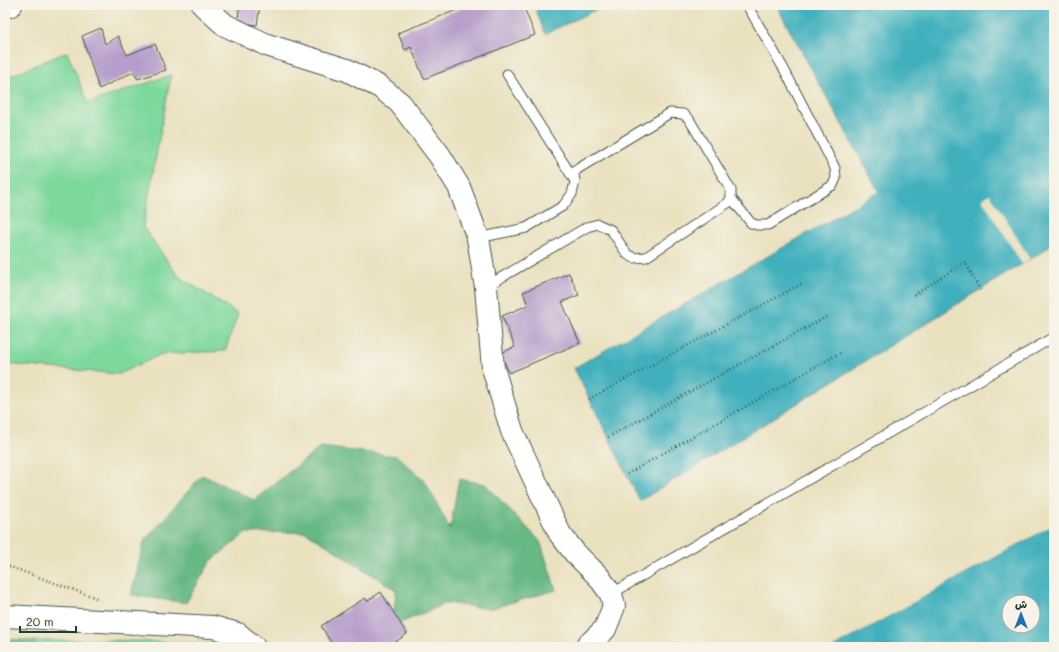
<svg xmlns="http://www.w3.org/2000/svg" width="1059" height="652" font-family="Mali,'Playpen Sans Arabic',sans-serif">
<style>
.green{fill:#7dd89e;stroke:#4e8a69}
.forest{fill:#66b885;stroke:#427a5c}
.water{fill:#41b0bd;stroke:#307678;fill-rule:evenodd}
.pier{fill:#eae1bf}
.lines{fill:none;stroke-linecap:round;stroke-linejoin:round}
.ferry{stroke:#285a56;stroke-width:1;stroke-dasharray:5 4;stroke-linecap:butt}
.building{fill:#b69dcb}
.lane-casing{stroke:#3d5649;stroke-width:11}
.secondary-casing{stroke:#3d5649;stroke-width:24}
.path{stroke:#3d5649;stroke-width:2.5;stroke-dasharray:1 3;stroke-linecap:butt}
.lane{stroke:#fff;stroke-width:9}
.secondary{stroke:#fff;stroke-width:22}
</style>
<rect width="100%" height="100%" fill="#f7f3e8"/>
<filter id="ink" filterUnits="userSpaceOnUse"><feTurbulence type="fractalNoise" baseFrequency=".025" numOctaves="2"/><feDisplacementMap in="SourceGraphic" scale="8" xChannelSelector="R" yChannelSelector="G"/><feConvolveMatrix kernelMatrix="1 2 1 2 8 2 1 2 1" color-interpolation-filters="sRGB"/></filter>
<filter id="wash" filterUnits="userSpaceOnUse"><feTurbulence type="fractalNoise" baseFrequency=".012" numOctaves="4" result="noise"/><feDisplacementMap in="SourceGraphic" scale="16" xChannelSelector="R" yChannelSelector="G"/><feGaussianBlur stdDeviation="0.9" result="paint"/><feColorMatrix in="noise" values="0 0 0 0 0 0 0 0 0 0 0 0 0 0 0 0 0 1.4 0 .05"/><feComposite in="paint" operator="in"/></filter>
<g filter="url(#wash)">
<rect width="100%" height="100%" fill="#eae1bf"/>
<g class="green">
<polygon points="67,52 88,103 171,75 143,227 178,276 238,314 225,351 162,354 119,374 5,364 5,78"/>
<polygon points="103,640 217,644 220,647 39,647 32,641"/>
</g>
<g class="forest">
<polygon points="321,447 397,456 426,483 450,529 459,479 485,484 540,541 556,590 489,609 447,603 393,626 396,590 306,532 246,533 211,561 186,603 131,595 144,542 202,475 254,500"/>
<polygon points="10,639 32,641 39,647 5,647 5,642"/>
</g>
<g class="water">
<polygon points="534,5 606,5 545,34"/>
<polygon points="776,5 1054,5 1054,238 1048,248 640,501 574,368 879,192"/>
<path d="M1054 525V647H834ZM1009 602H1033V626H1009Z"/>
</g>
<polygon class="pier" points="990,194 1030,259 1022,264 982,199"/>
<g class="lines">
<polyline class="ferry" points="1029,647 1054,639"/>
</g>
<g id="blocks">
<g class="building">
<polygon points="228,5 260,5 257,25 238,22 239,8 228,7"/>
<polygon points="470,5 523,5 535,35 424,79 411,47 405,50 398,33"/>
<polygon points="101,28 105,44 118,36 127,55 155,44 166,70 138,79 133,72 99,89 82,36"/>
<polygon points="569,273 579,295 562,302 580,343 509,373 501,353 515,347 502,316 528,305 523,292"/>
<polygon points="381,592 407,634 394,643 397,647 327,647 332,644 321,626 365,598 367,601"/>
</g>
</g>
</g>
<g filter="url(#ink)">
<use href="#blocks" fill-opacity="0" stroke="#3d5649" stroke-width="1"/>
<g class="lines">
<defs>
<g id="lane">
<polyline points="507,74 575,181"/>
<polyline points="731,198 751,223 757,225 768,225 833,185 836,178 835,168 785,71 747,5"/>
<polyline points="478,238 526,228 563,206 572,194 575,182 574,175 576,170 670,113 683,114 689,119 731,190 731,198 728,203 646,257 634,258 627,254 611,230 598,224 587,227 487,286"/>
<polyline points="611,594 1054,337"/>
</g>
<g id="secondary">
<polyline points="203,5 225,25 267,45 347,70 380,87 400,103 440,156 459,187 478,238 486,287 493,368 512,431 560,534 575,553 599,577 611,594 614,606 605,629 586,647"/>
<polyline points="5,7 11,5"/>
<polyline points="5,616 213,627 238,634 254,647"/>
</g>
</defs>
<use href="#lane" class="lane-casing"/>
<use href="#secondary" class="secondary-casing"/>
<g class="path">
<polyline points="914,295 965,262 980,290"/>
<polyline points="589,399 803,283"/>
<polyline points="608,437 826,317"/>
<polyline points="627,474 840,353"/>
<polyline points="5,532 9,533 5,540"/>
<polyline points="5,565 99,599"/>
</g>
<use href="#lane" class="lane"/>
<use href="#secondary" class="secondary"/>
</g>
</g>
<rect width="1059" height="652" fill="none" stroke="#f7f3e8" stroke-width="20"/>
<g transform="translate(1021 614)"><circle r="19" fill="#f7f3e8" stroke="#a1aaa0"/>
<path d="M0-3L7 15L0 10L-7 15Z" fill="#1f6fb2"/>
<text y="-6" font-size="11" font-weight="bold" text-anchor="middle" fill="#1f3d34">ش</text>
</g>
<path d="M20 626v6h56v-6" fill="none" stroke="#1f3d34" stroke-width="2"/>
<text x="26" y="626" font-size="12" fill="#1f3d34" stroke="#f7f3e8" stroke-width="3" paint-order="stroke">20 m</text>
</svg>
